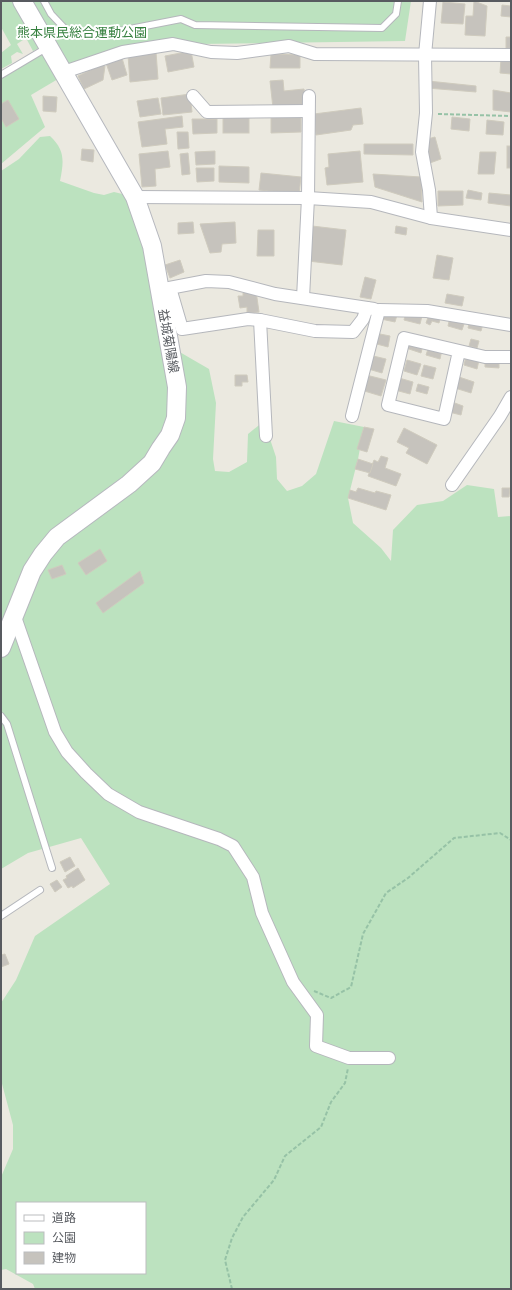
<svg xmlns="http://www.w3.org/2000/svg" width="512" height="1290" font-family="Helvetica,'Noto Sans JP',sans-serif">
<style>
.green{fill:#bce2bf;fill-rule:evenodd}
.building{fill:#c6c3bd;stroke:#cfcbbe}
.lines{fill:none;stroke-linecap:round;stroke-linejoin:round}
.lane-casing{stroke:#b5b7bc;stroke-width:8}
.street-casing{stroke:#b5b7bc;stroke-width:14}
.secondary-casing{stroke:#b6b8be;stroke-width:20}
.path{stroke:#96c2a6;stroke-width:2;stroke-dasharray:4 2;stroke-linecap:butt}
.lane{stroke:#fff;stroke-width:6}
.street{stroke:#fff;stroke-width:12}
.secondary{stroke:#fff;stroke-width:18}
.labels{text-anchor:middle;stroke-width:4;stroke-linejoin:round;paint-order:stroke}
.park-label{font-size:13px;fill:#378140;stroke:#fff}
.street-label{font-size:13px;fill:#585b60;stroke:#fff}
</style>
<rect width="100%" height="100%" fill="#ebe9e0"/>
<g class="green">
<polygon points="1,1 411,1 405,41 197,44 175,38 124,49 71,68 52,41 33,51 26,38 17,44 23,54 17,52 11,56 12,63 1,69 1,53 11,45 1,27"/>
<polygon points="42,53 58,79 31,95 45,127 1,164 1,78"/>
<path d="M50 136C65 150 64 161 60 181L94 193 104 195 114 192 135 197 171 347 209 369 216 403 213 459 215 471 229 472 247 462 248 434 264 421 276 457 277 479 287 491 302 486 316 474 334 421 364 427 358 459 348 498 353 523 381 548 391 561 393 530 417 505 443 501 467 485 494 489 498 517 511 516V1289H35L33 1284 6 1269 1 1270V1177L13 1149V1125L1 1080V1003L16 980 35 936 110 884 81 838 28 853 1 869V171L19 159 40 137ZM17 1203H145V1273H17Z"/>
</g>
<g class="building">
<polygon points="474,1 487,6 485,36 465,35 466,16 473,16"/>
<polygon points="443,2 465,4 463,24 441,23"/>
<polygon points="502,5 511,6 511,17 501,16"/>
<polygon points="506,37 511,37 511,51 506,50"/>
<polygon points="191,51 194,67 168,72 165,56"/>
<polygon points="156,52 158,79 130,82 128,55"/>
<polygon points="271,54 300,55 300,68 270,68"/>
<polygon points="122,58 127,75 112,80 106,63"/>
<polygon points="501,58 511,59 511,74 500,73"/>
<polygon points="101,65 105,66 103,80 84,89 78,76"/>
<polygon points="283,80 284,91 304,89 306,104 273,108 270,81"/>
<polygon points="428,81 476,86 476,92 427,88"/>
<polygon points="493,90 511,93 511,112 493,110"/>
<polygon points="190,94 192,112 163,115 161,98"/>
<polygon points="43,96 57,97 56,112 43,111"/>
<polygon points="158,98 161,114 140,117 137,101"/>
<polygon points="8,100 19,119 6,127 1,118 1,104"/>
<polygon points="361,108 363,124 353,125 351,130 316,135 314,114"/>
<polygon points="182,116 183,127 165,129 167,144 142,147 138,122"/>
<rect x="223" y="116" width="26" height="17"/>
<polygon points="271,117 301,117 301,132 271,133"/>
<polygon points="452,117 470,119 469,131 451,129"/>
<polygon points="192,119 217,119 217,133 193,134"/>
<polygon points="487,120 504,122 503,135 486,134"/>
<polygon points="177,132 188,132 189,148 178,149"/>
<polygon points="435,137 441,159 427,164 424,140"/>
<polygon points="364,144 413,144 413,155 364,154"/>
<rect x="507" y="146" width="4" height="22"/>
<polygon points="82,149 94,150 93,162 81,160"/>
<polygon points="168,151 170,167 155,169 156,186 142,187 139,154"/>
<polygon points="215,151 215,164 196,165 195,152"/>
<polygon points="360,151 363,182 327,185 325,168 329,167 328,154"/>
<polygon points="480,152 496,152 494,174 478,174"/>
<polygon points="188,153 190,174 182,175 180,154"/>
<polygon points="219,166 249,167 249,183 219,182"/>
<polygon points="196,168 214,168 214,181 197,182"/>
<polygon points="261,173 301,177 299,194 259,190"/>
<polygon points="373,174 421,177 422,202 375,187"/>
<polygon points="468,190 482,193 481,200 466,198"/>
<polygon points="438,191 463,191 463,205 438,206"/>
<polygon points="489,193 511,195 511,206 488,203"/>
<polygon points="193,222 194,233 178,234 178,223"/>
<polygon points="235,222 236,243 222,244 221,252 210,253 200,224"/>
<polygon points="312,226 346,230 342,265 308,261"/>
<polygon points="396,226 407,228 406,235 395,233"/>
<polygon points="258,230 274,230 274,256 257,256"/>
<polygon points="437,255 453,258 449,280 433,278"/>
<polygon points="180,260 184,272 170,278 165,265"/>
<polygon points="365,277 376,280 371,299 360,297"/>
<polygon points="256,291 259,312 247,313 247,307 240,308 238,296 243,296 243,293"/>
<polygon points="447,294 464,297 462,306 445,303"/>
<polygon points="383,311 397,315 395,322 381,319"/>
<polygon points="406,312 422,316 420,324 404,320"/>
<polygon points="430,312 441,315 439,323 432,321 430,325 426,323"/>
<polygon points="450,317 465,321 462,330 448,326"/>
<polygon points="470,320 483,324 481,331 468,328"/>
<polygon points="375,333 390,336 388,347 373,343"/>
<polygon points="471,339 479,341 477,348 469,346"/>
<polygon points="408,341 423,345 421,353 406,348"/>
<polygon points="429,346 442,350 440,359 426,355"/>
<polygon points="369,355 386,359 382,373 365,368"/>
<polygon points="466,356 479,360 477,369 464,365"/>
<polygon points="485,359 499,360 499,368 485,367"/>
<polygon points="407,360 421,364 417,375 404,371"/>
<polygon points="424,365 436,368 433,379 421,376"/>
<polygon points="235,375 247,375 248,382 242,382 242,386 235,386"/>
<polygon points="366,375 386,380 381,396 361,390"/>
<polygon points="459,377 474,382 471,393 455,388"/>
<polygon points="399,378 413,382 410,394 395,390"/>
<polygon points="418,384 429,387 427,394 416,391"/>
<polygon points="452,402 463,406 461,415 449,412"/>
<polygon points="364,427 374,429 367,452 357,449"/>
<polygon points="404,428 437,445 427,464 406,453 409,448 397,442"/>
<polygon points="381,456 388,458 385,468 401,474 396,486 368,476 374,460 378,462"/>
<polygon points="358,459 373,464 370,473 355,469"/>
<polygon points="358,488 375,493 376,491 391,495 386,510 348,498 350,490 356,492"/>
<polygon points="502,488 510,488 509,497 502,497"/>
<polygon points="100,549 107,561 86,575 78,563"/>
<polygon points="62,565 66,574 52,579 48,570"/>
<polygon points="140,571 144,583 103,613 96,603"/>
<polygon points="70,857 75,866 65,872 60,862"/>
<polygon points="78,868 85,880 73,888 72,886 68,888 63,880 67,878 66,876"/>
<polygon points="57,880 62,887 55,892 50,884"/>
<polygon points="5,954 9,964 1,967 1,955"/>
</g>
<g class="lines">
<defs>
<g id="lane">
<polyline points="44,1 51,14 70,34 94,36 181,19 195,25 382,28 396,14 398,1"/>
<polyline points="1,75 48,47"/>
<polyline points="1,716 7,724 52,868"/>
<polyline points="1,916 40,890"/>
</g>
<g id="street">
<polyline points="430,1 425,55 426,113 422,152 429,190 431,218"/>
<polyline points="64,72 123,52 173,44 211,52 237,53 289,46 315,54 511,55"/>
<polyline points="193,96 207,112 308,111"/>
<polyline points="135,197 308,198 371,202 431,218 511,230"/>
<polyline points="170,288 182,329 248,319 260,320 315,331 353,332 363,319 367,308"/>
<polyline points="164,289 206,281 229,282 275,294 374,309"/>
<polyline points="303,298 308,198 309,96"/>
<polyline points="260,320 266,436"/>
<polyline points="459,351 444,419 388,405 404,338 485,357 511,357"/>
<polyline points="352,416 379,310 427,311 511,325"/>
<polyline points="452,485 500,416 511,397"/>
<polyline points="14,614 55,732 67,752 86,773 108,794 139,812 219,839 233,846 253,877 262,913 293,982 317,1015 316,1046 349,1058 389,1058"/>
</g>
<polyline id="secondary" points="1,648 32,571 43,554 57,537 129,484 152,463 161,448 170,435 176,418 177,387 152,246 135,197 22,1"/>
</defs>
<use href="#lane" class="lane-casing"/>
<use href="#street" class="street-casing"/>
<use href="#secondary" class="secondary-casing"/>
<g class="path">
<polyline points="438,114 511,116"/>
<polyline points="314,991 331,998 351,987 363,934 386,893 408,878 454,838 500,833 511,840"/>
<polyline points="232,1289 225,1260 232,1238 243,1217 274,1180 285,1156 321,1127 331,1102 345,1083 348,1068"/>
</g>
<use href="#lane" class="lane"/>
<use href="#street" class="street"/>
<use href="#secondary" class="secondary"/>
</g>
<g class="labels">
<g class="park-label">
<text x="82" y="37">熊本県民総合運動公園</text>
</g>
<g class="street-label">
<text transform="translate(169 341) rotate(80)" y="5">益城菊陽線</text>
</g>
</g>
<rect width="512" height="1290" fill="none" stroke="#585b60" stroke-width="4"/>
<rect x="16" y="1202" width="130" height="72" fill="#ffffff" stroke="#bcbdbf"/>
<rect x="24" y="1215" width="20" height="6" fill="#ffffff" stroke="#bcbdbf"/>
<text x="52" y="1222" font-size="12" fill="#585b60">道路</text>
<rect x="24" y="1232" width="20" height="12" fill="#bce2bf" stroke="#bcbdbf"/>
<text x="52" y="1242" font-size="12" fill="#585b60">公園</text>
<rect x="24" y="1252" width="20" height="12" fill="#c6c3bd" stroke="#bcbdbf"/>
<text x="52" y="1262" font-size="12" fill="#585b60">建物</text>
</svg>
